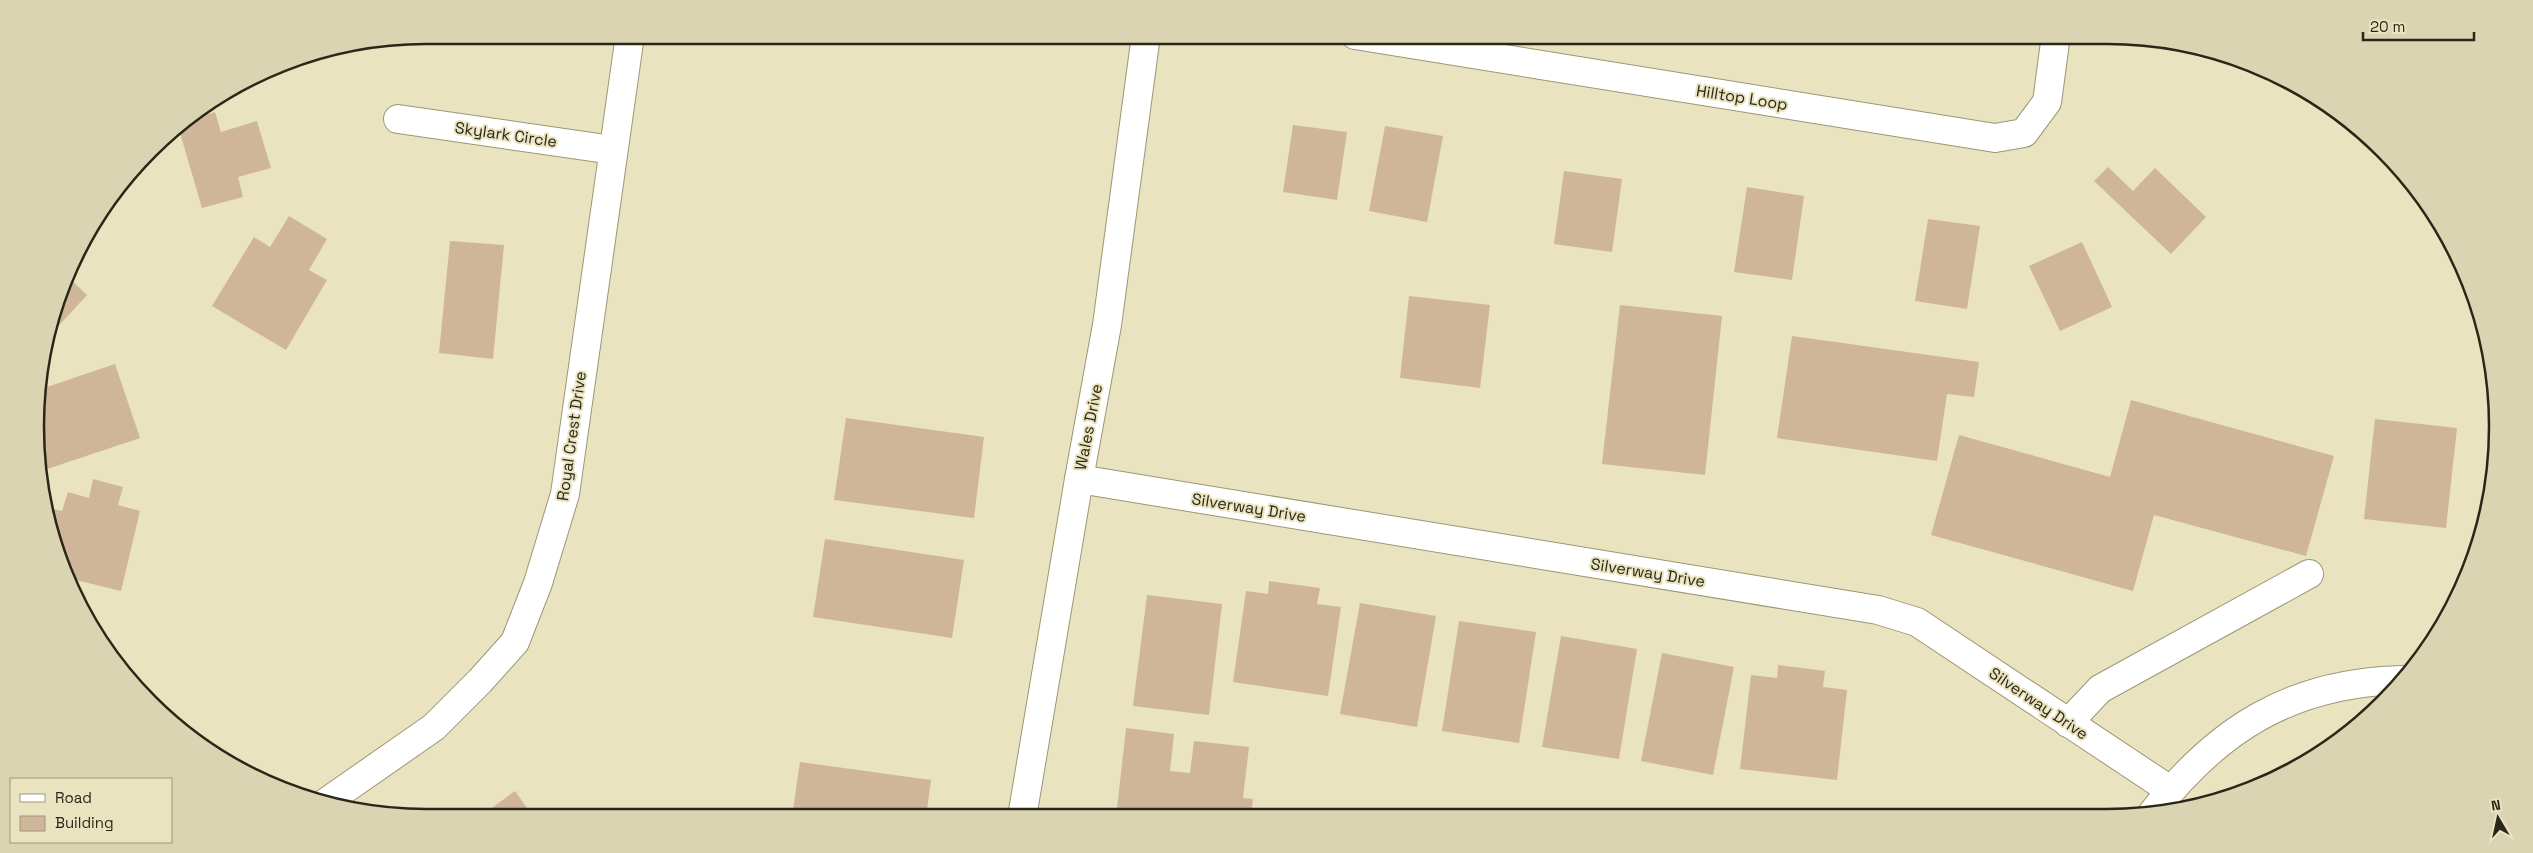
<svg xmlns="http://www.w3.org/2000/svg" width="2533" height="853" font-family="'Space Grotesk',sans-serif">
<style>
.building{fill:#cfb69a}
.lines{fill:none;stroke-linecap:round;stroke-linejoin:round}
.minor-casing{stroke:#9c9674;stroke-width:30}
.minor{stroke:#fff;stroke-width:28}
.labels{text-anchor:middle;stroke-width:4;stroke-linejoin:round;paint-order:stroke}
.street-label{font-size:16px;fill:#2a2719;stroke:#eae3bf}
.rim{fill:none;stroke:#2a2719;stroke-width:2.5}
</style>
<rect width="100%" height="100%" fill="#eae3bf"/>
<g class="building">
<polygon points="215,112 221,132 257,121 271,168 238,177 243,197 202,208 178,126 187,121"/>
<polygon points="1293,125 1347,132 1337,200 1283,192"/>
<polygon points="1385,126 1443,136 1427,222 1369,211"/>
<polygon points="2108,167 2133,191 2155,168 2206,217 2171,254 2094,181"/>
<polygon points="1564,171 1622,179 1612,252 1554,244"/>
<polygon points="1747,187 1804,196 1792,280 1734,272"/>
<polygon points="289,216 327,239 309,270 327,280 286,350 212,306 254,237 270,247"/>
<polygon points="1928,219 1980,226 1967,309 1915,301"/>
<polygon points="450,241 504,245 493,359 439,353"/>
<polygon points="2082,242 2112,307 2060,331 2029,266"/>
<polygon points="68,277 87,295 51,334 58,309"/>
<polygon points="1409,296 1490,305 1480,388 1400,378"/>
<polygon points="1620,305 1722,316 1705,475 1602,464"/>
<polygon points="1792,336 1979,362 1974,397 1947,394 1937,461 1777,438"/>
<polygon points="115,364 140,438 41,471 36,452 38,390"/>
<polygon points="2131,400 2334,456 2306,556 2154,515 2133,591 1931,535 1959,435 2110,477"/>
<polygon points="846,418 984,437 974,518 834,500"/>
<polygon points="2375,419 2457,428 2446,528 2364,519"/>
<polygon points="93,479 123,487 118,505 140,511 121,591 72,579 48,528 45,507 62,511 68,492 89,498"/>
<polygon points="825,539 964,560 952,638 813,617"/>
<polygon points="1269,581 1320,588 1317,604 1341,607 1328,696 1233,682 1246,591 1268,594"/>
<polygon points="1147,595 1222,604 1209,715 1133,706"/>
<polygon points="1360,603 1436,616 1417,727 1340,714"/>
<polygon points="1459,621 1536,632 1519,743 1442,731"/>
<polygon points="1561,636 1637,649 1619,759 1542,747"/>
<polygon points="1662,653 1734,667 1713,775 1641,761"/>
<polygon points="1778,665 1825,671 1823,687 1847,690 1837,780 1740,769 1751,675 1777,678"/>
<polygon points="1126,728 1174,734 1170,771 1190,773 1194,741 1249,747 1243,798 1253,799 1251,816 1116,817"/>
<polygon points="800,762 931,780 926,817 792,817"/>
<polygon points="515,791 534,818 478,818"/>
</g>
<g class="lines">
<defs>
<g id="minor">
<polyline points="1355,35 1995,138 2024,133 2047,102 2056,35"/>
<polyline points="398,119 613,150"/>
<polyline points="1079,479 1878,610 1917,622 2170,790"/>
<polyline points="2068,723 2100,689 2309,574"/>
<polyline points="325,803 434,727 480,681 515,642 538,583 565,494 630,35"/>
<path d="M2151 815C2217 729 2291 683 2401 680"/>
<polyline points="1022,817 1079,479 1107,325 1146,35"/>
</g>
</defs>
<use href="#minor" class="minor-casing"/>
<use href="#minor" class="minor"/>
</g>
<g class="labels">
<g class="street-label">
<text transform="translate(1742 97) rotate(9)" y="6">Hilltop Loop</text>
<text transform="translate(506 134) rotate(8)" y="6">Skylark Circle</text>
<text transform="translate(1088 427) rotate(-79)" y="6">Wales Drive</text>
<text transform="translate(571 436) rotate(-82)" y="6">Royal Crest Drive</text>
<text transform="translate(1249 507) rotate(9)" y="6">Silverway Drive</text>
<text transform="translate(1648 572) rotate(9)" y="6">Silverway Drive</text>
<text transform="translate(2039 703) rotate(34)" y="6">Silverway Drive</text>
</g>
</g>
<path d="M0 0H2533V853H0ZM426 44H2107A382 382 0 0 1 2489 426V427A382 382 0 0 1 2107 809H426A382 382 0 0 1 44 427V426A382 382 0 0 1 426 44Z" fill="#dbd4b2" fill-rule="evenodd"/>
<path class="rim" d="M426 44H2107A382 382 0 0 1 2489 426V427A382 382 0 0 1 2107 809H426A382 382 0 0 1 44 427V426A382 382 0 0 1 426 44Z"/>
<rect x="10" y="778" width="162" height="65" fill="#eae3bf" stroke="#9d987d"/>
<rect x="20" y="794" width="25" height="8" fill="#ffffff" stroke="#9d987d"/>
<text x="55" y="803" font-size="15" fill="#2a2719">Road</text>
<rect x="20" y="816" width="25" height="15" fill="#cfb69a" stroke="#9d987d"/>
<text x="55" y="828" font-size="15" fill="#2a2719">Building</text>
<g transform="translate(2498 818) rotate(351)" stroke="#eae3bf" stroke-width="4" paint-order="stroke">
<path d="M0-4L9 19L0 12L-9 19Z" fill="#2a2719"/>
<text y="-8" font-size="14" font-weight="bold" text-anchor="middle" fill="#2a2719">N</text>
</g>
<path d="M2363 32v8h111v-8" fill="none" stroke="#2a2719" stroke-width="2.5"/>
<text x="2370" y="32" font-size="15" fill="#2a2719" stroke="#eae3bf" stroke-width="4" paint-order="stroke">20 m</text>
</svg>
